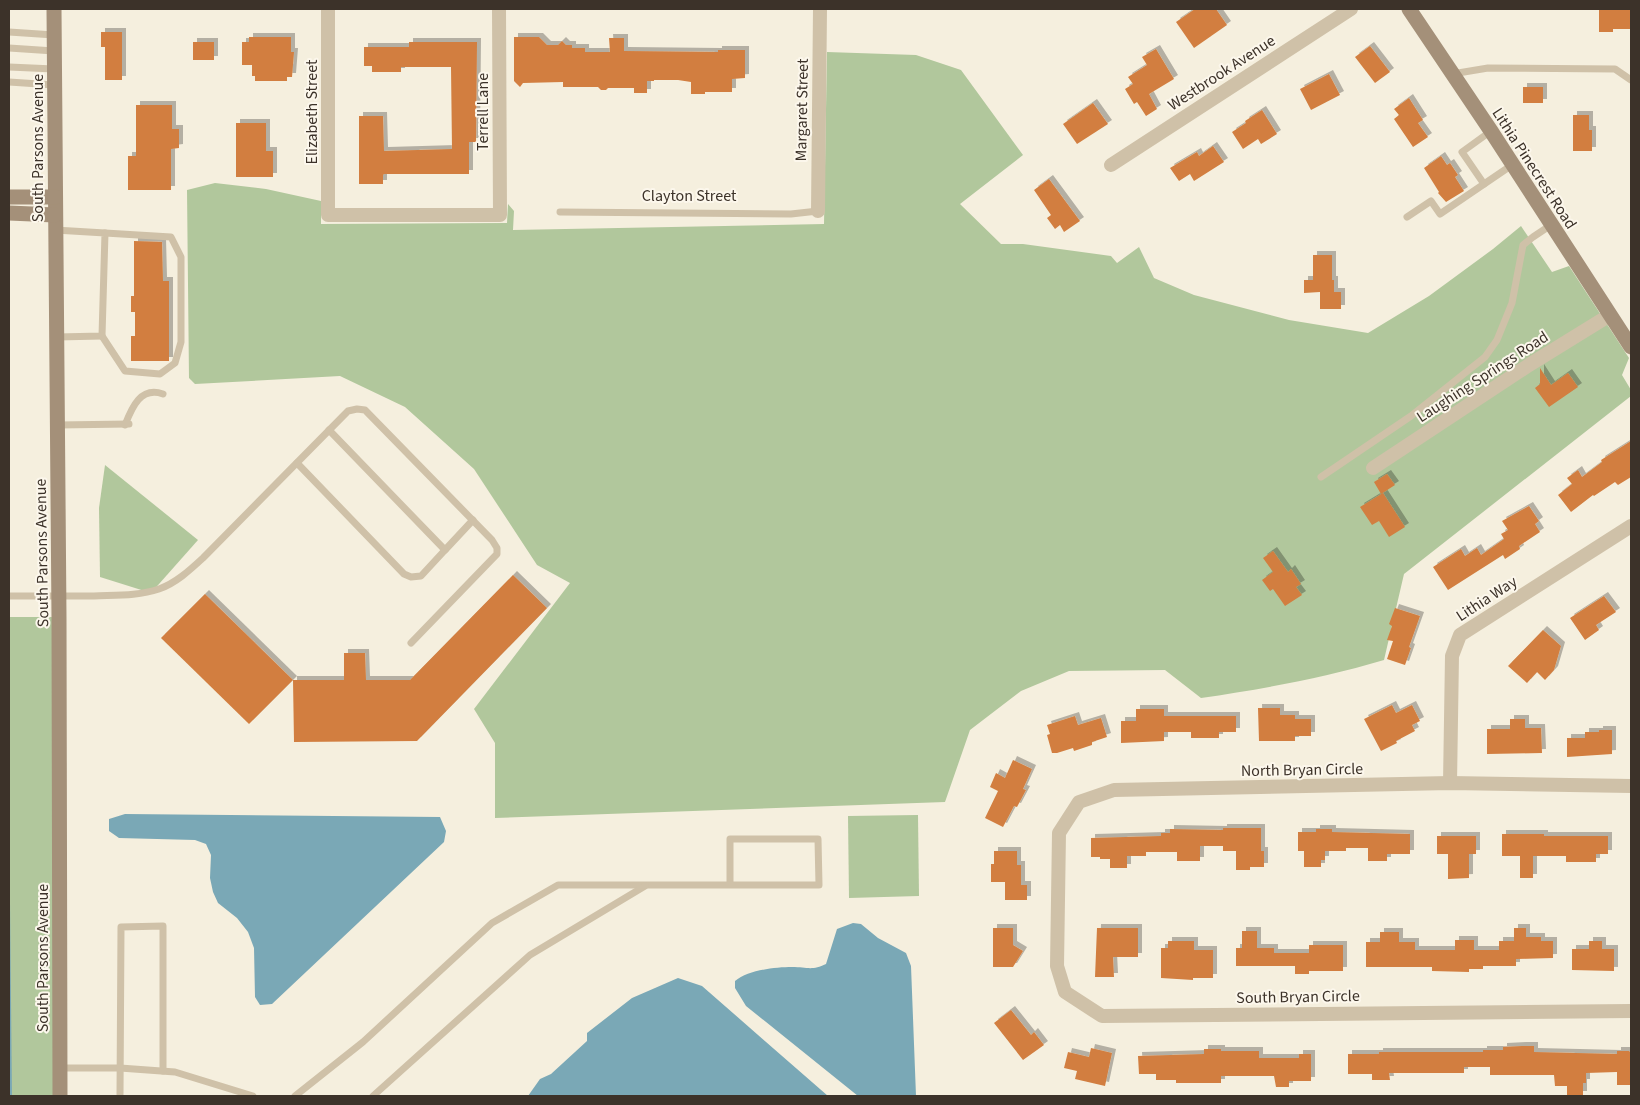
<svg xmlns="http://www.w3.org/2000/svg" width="1640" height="1105" font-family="'Source Sans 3',sans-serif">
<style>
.green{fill:#b1c79c}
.water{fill:#7aa8b6}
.building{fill:#d27e3f;filter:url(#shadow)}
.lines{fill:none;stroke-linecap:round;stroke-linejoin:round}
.lane{stroke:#cfc1a8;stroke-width:7}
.street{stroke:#cfc1a8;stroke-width:14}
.secondary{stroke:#a49079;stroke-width:15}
.labels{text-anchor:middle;stroke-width:4;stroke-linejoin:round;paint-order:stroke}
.street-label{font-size:16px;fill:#3c3229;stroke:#fcf7ec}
</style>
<defs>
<filter id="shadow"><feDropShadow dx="4" dy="-4" stdDeviation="0" flood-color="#0004"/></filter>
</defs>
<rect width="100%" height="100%" fill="#f5efde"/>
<g class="green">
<path d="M827 52 916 55 961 70 1023 155 960 204 1001 244H1023L1111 256 1117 263 1139 247 1154 278 1194 295 1289 320 1368 333 1429 296 1493 249 1521 226 1552 272 1569 266 1629 358 1622 375 1631 390V396L1404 574 1384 660C1324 678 1263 689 1201 698L1165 670 1069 671 1021 691 970 730 945 802 495 818V743L474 709 570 583 537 565 474 469 405 407 340 376 195 384 189 378 187 190 215 183 266 189 321 201V224L507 223 508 204 514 211 513 230 824 224Z"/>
<polygon points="105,465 198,540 151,593 100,577 99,508"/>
<polygon points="9,617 59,617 61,1096 9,1096"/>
<polygon points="918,815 919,896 849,898 848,816"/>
</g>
<g class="water">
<polygon points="9,805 12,1096 9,1096"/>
<polygon points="125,814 440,817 446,831 444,842 272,1004 260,1005 255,997 254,948 248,932 237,918 218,903 213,892 210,878 211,855 206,844 195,840 119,838 109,831 109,819"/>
<path d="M853 923 861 924 878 938 906 953 911 966 916 1096H858L746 1006 735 988V981C748 970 775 967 792 967 807 967 812 971 826 964L837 929Z"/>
<polygon points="678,978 702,986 828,1096 528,1096 540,1079 551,1074 587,1041 587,1033 632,998"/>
</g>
<g class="building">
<polygon points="1195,9 1216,9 1227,25 1194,48 1176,22"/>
<polygon points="1599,9 1631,9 1631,29 1613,29 1613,32 1599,32"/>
<polygon points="101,32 122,32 122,80 105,80 105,47 101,47"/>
<polygon points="249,37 291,37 291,52 294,52 292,77 287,77 287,81 255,81 255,76 252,76 252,65 242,65 242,42 249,42"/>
<polygon points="514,37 539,37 547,45 558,45 562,41 566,45 572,45 572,48 585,48 585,52 610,52 609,38 624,38 624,51 718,52 718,50 745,50 745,78 732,79 732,92 705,92 705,94 691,94 691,82 678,80 654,80 654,81 647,81 647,93 634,93 634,88 608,88 606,90 601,90 598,87 563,87 563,82 523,83 520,87 514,81"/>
<rect x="193" y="42" width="21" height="18"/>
<polygon points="409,42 477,42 476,142 469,142 469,174 384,174 383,175 383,184 359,184 359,116 383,116 384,151 452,149 451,67 401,67 401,72 372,72 372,66 364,66 364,47 409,47"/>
<polygon points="1370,46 1390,72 1375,83 1355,57"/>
<polygon points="1156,49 1174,79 1149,94 1157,109 1146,116 1137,102 1134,104 1125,89 1133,84 1128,77 1147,65 1142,57"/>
<polygon points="1329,74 1340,95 1311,110 1300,89"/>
<rect x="1523" y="87" width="20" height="16"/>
<polygon points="1409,98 1423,120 1418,123 1428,137 1413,147 1394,119 1399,115 1394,109"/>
<polygon points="1093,103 1108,124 1077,144 1063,124"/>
<polygon points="136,105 172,105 172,129 179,129 179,148 171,149 171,190 128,190 128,156 136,156"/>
<polygon points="1262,110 1277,134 1261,144 1258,139 1243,149 1232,132 1246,123 1245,121"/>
<polygon points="1573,115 1589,115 1589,130 1592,130 1592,151 1573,151"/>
<polygon points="236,123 266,123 266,151 273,151 273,177 236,177"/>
<polygon points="1213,146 1224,162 1194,181 1190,174 1179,181 1170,168 1197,152 1199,156"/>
<polygon points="1441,156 1447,165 1450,163 1458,175 1455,177 1464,191 1446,202 1438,193 1439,192 1424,168"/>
<polygon points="1049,179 1080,221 1064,232 1060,225 1055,229 1047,218 1051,215 1034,190"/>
<polygon points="134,241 162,242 163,281 169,281 169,361 131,361 131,336 135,336 135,312 131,312 131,296 134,296"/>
<polygon points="1313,255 1332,255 1332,280 1334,280 1334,292 1341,292 1341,309 1320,309 1320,292 1304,293 1304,280 1313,280"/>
<polygon points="1540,368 1551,385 1568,373 1578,387 1549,407 1535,388 1540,384"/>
<polygon points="1631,441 1631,477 1618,485 1615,482 1594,496 1593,495 1571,512 1558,495 1572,484 1567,478 1578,470 1582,477 1602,462 1601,460"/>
<polygon points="1387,474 1395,485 1381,494 1374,482"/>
<polygon points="1383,493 1405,527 1389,537 1379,521 1372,525 1360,507"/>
<polygon points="1529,506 1539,521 1535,524 1540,532 1519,546 1520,549 1505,559 1503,555 1448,590 1433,567 1461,549 1465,556 1477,548 1481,555 1504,539 1501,534 1508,530 1502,521"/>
<polygon points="1273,551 1288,572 1291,569 1301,584 1296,587 1302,595 1285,606 1273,589 1270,591 1262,580 1273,572 1263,558"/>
<polygon points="513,575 547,608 417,741 294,742 293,680 344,680 344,653 365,653 366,680 410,680"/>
<polygon points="205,594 293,680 249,724 161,638"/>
<polygon points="1604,596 1616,612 1596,625 1599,630 1585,640 1570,618"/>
<polygon points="1395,608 1420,616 1409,647 1411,648 1405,665 1387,659 1393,641 1387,640 1392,626 1389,624"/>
<polygon points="1543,630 1561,646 1554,670 1545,680 1537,672 1527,683 1508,666"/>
<polygon points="1392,705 1396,713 1412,705 1420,721 1412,725 1415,731 1396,741 1397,743 1381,751 1364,719"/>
<polygon points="1258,708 1280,708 1280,715 1295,715 1295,719 1311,719 1311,736 1295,736 1295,741 1259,741"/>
<polygon points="1136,709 1164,709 1164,716 1236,716 1236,732 1219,732 1219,738 1191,738 1191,732 1164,732 1164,741 1121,743 1121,721 1136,721"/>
<polygon points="1075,716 1078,725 1101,718 1107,737 1092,742 1092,745 1074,751 1073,748 1057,753 1052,753 1047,735 1050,734 1047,725"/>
<polygon points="1510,719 1525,719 1525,728 1541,728 1542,753 1487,754 1487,729 1510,729"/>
<polygon points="1599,730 1612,730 1612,754 1567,757 1567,738 1585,738 1585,732 1599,732"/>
<polygon points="1013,760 1032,769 1023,789 1026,790 1017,807 1014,806 1003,827 985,818 998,791 990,787 996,773 1005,778"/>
<polygon points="1223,828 1261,828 1261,851 1264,851 1264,867 1250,867 1250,870 1236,870 1236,851 1223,851 1223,846 1200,846 1200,861 1177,861 1177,852 1146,852 1146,856 1127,856 1127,868 1110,868 1110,859 1100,859 1100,857 1091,857 1091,838 1161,836 1161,833 1170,833 1170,829 1223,830"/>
<polygon points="1316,829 1332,829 1332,832 1410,834 1410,854 1387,854 1387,861 1368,861 1368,848 1346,848 1346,851 1325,851 1325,860 1321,860 1321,867 1304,867 1304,851 1298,851 1298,832 1316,832"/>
<polygon points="1502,834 1544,834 1544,836 1608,836 1608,854 1596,854 1596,862 1566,862 1566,856 1533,856 1533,878 1520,878 1520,856 1502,856"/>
<polygon points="1437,836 1476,836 1476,854 1469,854 1469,878 1448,879 1448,854 1437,854"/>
<polygon points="994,851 1017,851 1017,865 1021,865 1021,885 1027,885 1027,900 1005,900 1005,882 991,882 991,864 994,864"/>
<polygon points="993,928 1013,928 1013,945 1023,951 1013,967 993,967"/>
<polygon points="1097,928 1138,928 1138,957 1113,957 1114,977 1095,977"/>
<polygon points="1514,928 1526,928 1526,937 1541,937 1541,941 1553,941 1553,958 1516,959 1516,966 1483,966 1483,969 1469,969 1469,972 1432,971 1432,967 1366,967 1366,942 1380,942 1380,932 1399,932 1399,942 1415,942 1415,950 1455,950 1455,940 1474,940 1474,950 1499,950 1499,941 1514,941"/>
<polygon points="1242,931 1257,931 1257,948 1274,948 1274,953 1309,953 1309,945 1343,945 1343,971 1309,971 1309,974 1295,974 1295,966 1236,966 1236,948 1242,948"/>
<polygon points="1168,941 1194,941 1194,950 1213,950 1213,978 1193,978 1193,980 1161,978 1161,948 1168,948"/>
<polygon points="1589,941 1602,941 1602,949 1614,949 1614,971 1572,970 1572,949 1589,949"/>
<polygon points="1011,1010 1031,1035 1034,1032 1044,1045 1023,1060 994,1023"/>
<polygon points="1522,1046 1534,1046 1534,1052 1617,1054 1617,1051 1629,1051 1631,1053 1631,1085 1617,1085 1617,1072 1586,1073 1586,1083 1583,1083 1583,1095 1567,1095 1567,1086 1555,1086 1554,1075 1490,1075 1490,1067 1464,1067 1464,1073 1389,1073 1390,1080 1372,1080 1372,1074 1348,1074 1348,1054 1379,1054 1379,1052 1483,1052 1483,1050 1503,1050 1503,1047"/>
<polygon points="1091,1048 1112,1053 1105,1086 1075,1079 1077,1071 1064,1068 1068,1052 1089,1057"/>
<polygon points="1204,1049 1221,1049 1221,1051 1259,1051 1259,1058 1299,1058 1299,1054 1311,1054 1311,1081 1289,1081 1289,1087 1276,1087 1274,1076 1221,1076 1221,1083 1176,1083 1176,1080 1156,1080 1156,1074 1139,1074 1138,1056 1204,1054"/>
</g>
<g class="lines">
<g class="lane">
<polyline points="9,32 54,35"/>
<polyline points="9,48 54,51"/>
<polyline points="9,67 54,69"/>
<polyline points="1452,74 1488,68 1615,69 1631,80"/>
<polyline points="9,82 54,85"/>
<polyline points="1484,184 1462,152 1491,131"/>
<polyline points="560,212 791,214 818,211"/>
<polyline points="1407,217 1431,201 1440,214 1512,165"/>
<polyline points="55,230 105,233 102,336 57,337"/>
<polyline points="102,336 125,371 160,374 175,363 181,342 181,257 171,237 105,233"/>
<polyline points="58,425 129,424"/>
<path d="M125 425C132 407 141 386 163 394"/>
<polyline points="329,430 445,550 473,520"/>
<polyline points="297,463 404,574 411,577 421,576 445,550"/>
<polyline points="1321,477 1411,416 1485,357 1497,340 1512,303 1523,245 1533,237 1551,225"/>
<path d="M9 596C37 596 66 596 94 596 116 595 138 596 159 589 176 583 190 570 203 558L348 411 357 409 365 410 492 540 497 548V554L411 643"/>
<polyline points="60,1068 120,1068 175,1072 253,1096"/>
<polyline points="120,1096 121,927 163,926 163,1071"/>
<polyline points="295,1096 363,1042 492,923 558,885 819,885 818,839 730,839 730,885"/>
<polyline points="373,1096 530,955 645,886"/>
</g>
<g class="street">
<polyline points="328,9 328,215 500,215 499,9"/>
<polyline points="1111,165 1351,9"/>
<polyline points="818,211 820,9"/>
<polyline points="1373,468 1529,365 1610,315"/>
<polyline points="1450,783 1452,656 1460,635 1631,526"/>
<polyline points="1631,786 1450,783 1114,790 1079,802 1059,833 1057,966 1065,992 1102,1016 1631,1011"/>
</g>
<g class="secondary">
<polyline points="54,9 59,617 60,1096"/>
<polyline points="1409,9 1491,131 1631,347"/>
<polyline points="9,197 55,197"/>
<polyline points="9,213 55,215"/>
</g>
</g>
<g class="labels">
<g class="street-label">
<text transform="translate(1221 72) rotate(-33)" y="6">Westbrook Avenue</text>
<text transform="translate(801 110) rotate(-89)" y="6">Margaret Street</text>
<text transform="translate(311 112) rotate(-90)" y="6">Elizabeth Street</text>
<text transform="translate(482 112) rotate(-90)" y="6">Terrell Lane</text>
<text transform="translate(37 148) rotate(-90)" y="6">South Parsons Avenue</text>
<text transform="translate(1535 168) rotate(57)" y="6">Lithia Pinecrest Road</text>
<text x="689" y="201">Clayton Street</text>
<text transform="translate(1482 376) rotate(-33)" y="6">Laughing Springs Road</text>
<text transform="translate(41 553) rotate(-91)" y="6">South Parsons Avenue</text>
<text transform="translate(1486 598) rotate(-33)" y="6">Lithia Way</text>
<text transform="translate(1302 769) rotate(-1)" y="6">North Bryan Circle</text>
<text transform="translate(42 958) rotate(-90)" y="6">South Parsons Avenue</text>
<text transform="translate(1298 996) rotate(-1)" y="6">South Bryan Circle</text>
</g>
</g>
<rect width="1640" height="1105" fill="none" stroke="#3c3229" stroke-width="20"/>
</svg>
